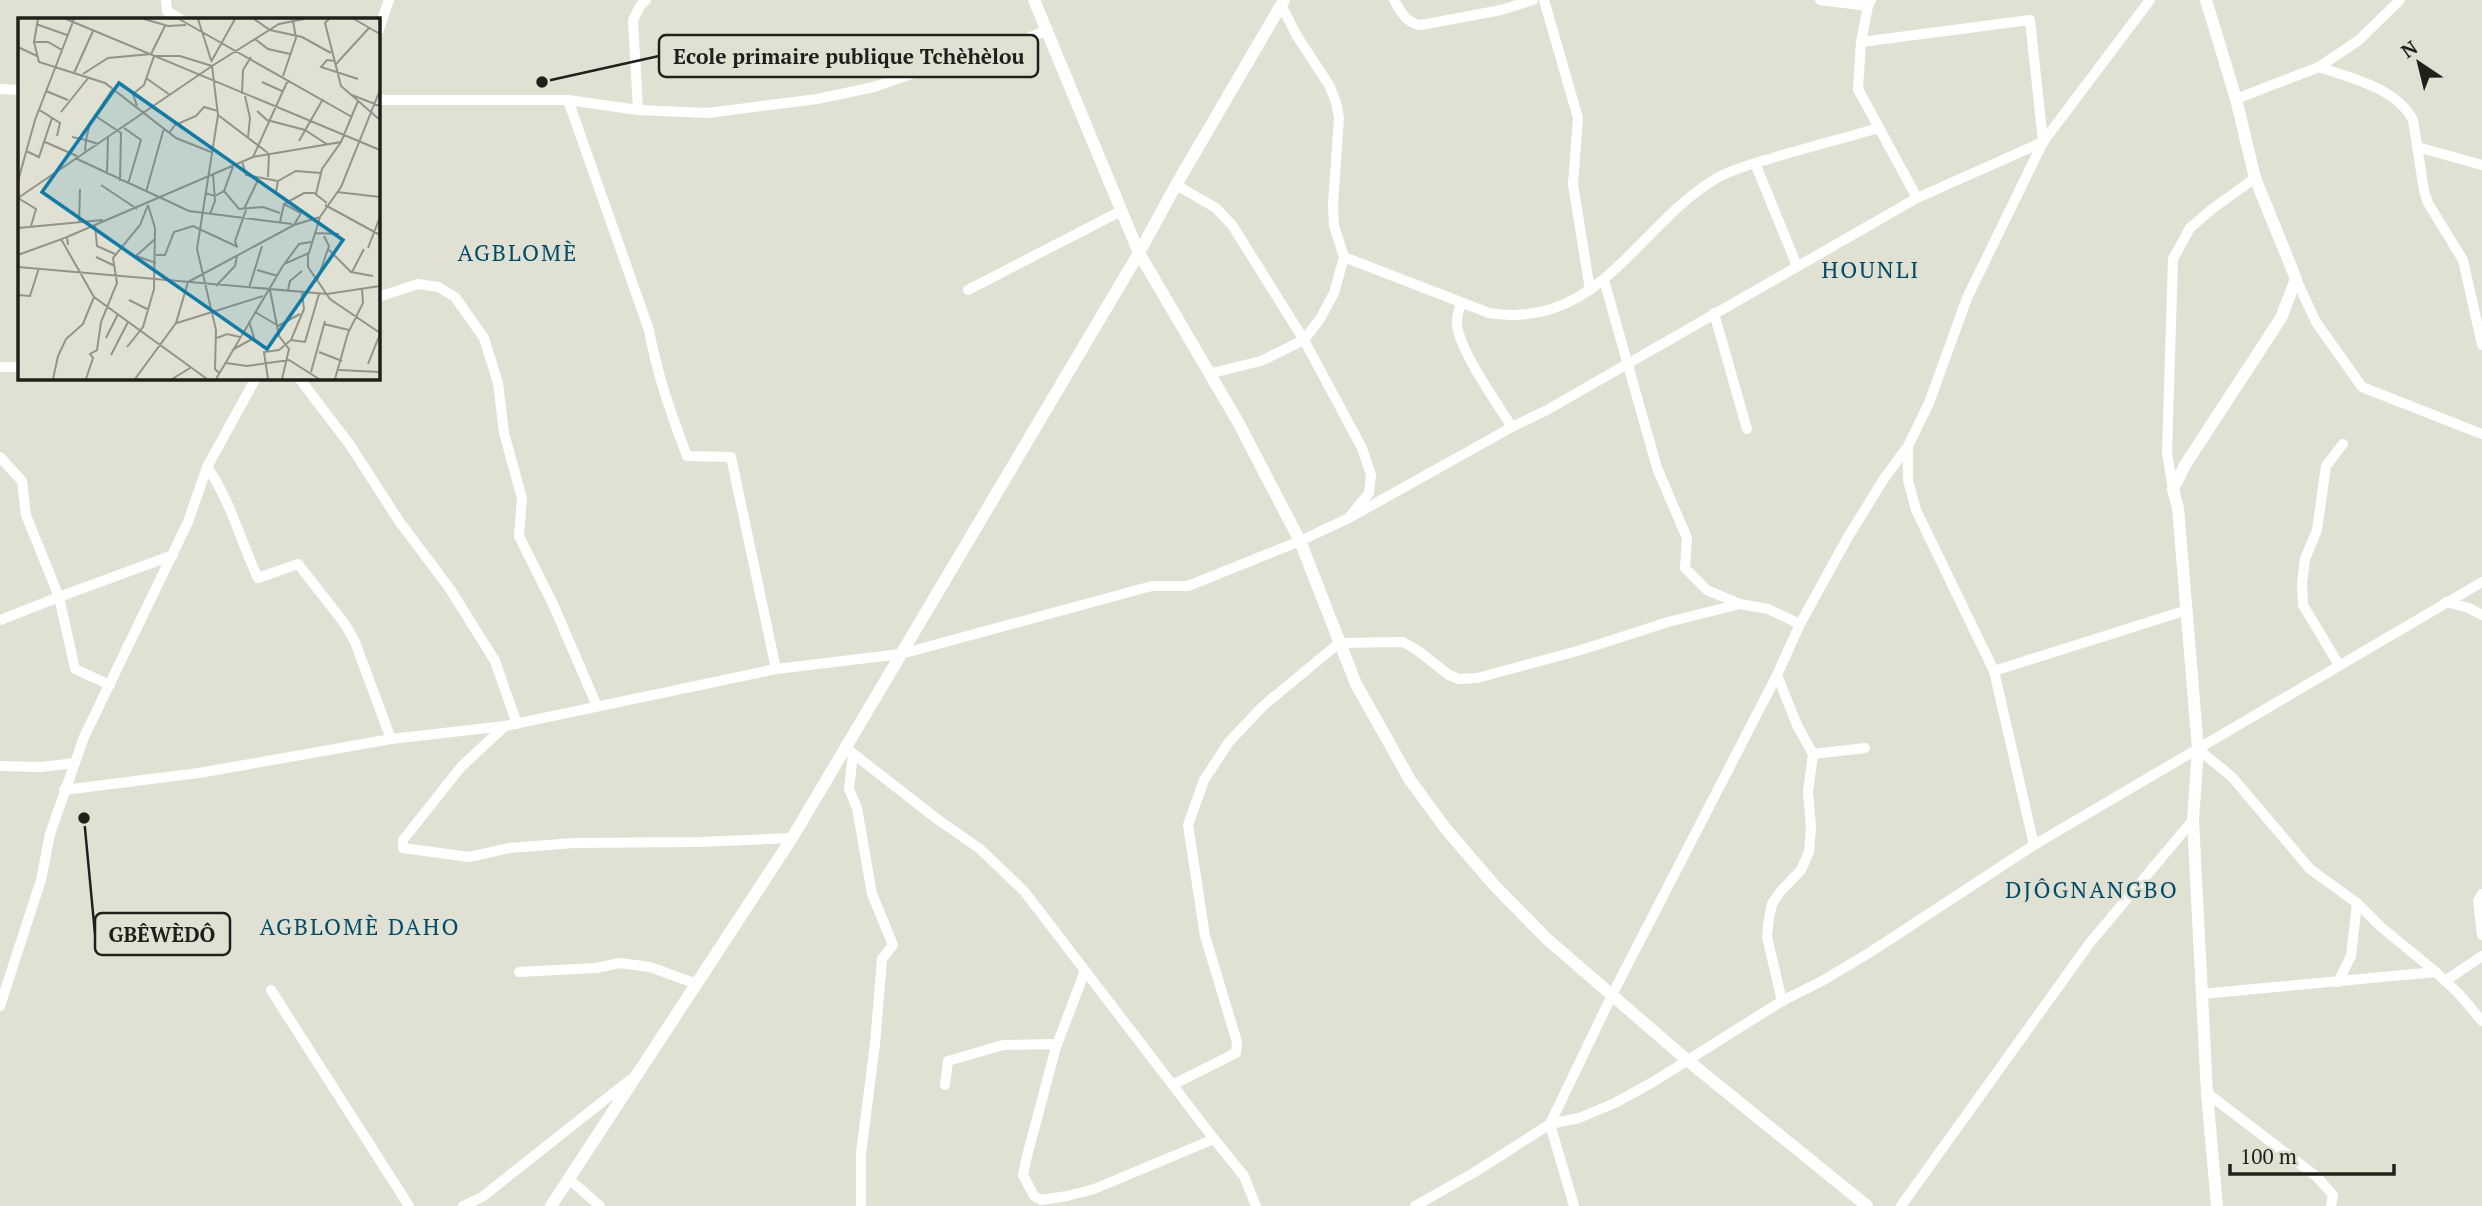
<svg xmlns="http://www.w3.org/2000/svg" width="2482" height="1206" font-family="'PT Serif',serif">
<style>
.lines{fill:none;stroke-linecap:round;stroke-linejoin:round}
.minor{stroke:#fff;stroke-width:10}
.tertiary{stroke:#fff;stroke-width:12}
.labels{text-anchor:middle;stroke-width:5;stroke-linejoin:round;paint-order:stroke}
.quarter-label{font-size:23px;letter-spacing:2px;fill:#004b68;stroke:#e0e1d3}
.inset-road{fill:none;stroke:#939489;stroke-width:2}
.view{fill:#127ca6;fill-opacity:0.15;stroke:#127ca6;stroke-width:3.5}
.inset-edge{fill:none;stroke:#20201b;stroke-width:3.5}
.leader{fill:none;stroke:#20201b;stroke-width:2.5}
.callout-dot{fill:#20201b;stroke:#e0e1d3;stroke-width:2.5}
.callout{fill:#e0e1d3;stroke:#20201b;stroke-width:2.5}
.callout-label{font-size:21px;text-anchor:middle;font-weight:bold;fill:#20201b}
</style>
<rect width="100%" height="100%" fill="#e0e1d3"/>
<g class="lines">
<g class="minor">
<polyline points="166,0 167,11 180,19"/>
<path d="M1394 0C1401 12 1406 23 1421 25L1501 10 1533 0"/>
<polyline points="1544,0 1578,118 1573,184 1590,290"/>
<polyline points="1820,0 1868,6"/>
<polyline points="1871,0 1868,6 1861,42 1858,89 1917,198"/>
<polyline points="378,32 389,0"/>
<polyline points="1861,42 2030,20 2043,142"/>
<path d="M2319 67C2351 78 2396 88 2413 120L2424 191 2428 203 2463 260 2482 345"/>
<polyline points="0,89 19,90"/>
<polyline points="2236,99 2319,67 2359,40 2400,0"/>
<polyline points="378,100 568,100 638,110 708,113 817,99 874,87 949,61 977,58 1048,30"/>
<path d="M568 100 649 330C657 374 671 414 687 456L731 457 776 669"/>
<polyline points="638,110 633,20 640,6 646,0"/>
<polyline points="2417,147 2482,165"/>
<polyline points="1755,163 1797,266"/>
<polyline points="1176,185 1216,208 1232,225 1304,340 1362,448 1371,475 1369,493 1351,515"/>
<path d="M1344 257 1489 313C1599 331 1637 225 1717 178 1736 167 1761 162 1782 155 1814 146 1847 137 1879 128"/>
<polyline points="2296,279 2316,322 2362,387 2482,434"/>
<polyline points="1604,280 1657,468 1687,538 1685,568 1707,590 1740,604 1768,609 1800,624"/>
<polyline points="968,290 1121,211"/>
<polyline points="378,297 418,284 438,287 455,297 484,338 498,383 504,433 522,498 519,536 552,602 597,706"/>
<path d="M1461 303C1459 310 1456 318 1457 325 1461 353 1496 402 1512 427"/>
<polyline points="1714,313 1747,429"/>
<polyline points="0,367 19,367"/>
<polyline points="1212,373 1261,361 1304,340 1320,319 1334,293 1344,257 1334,226 1333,204 1339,118 1336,102 1329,85 1297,36 1281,5"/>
<polyline points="299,378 350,445 399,521 450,589 495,661 517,724"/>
<polyline points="1908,447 1908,480 1916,510 1994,671 2034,845"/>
<polyline points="0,457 22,481 26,515 59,597 173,555"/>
<path d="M207 467C231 501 240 540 258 578L298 564 345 624 355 642 391 739"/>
<polyline points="2173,489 2167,453 2173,259 2190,228 2212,209 2255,178"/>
<polyline points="2446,602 2469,608 2482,615"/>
<polyline points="0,620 59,597 75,669 110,685"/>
<polyline points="2339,665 2303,605 2302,583 2305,559 2317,530 2326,466 2343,444"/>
<polyline points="1994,671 2187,610"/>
<polyline points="1777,675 1797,725 1813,754 1808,792 1811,827 1809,852 1801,870 1780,892 1772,904 1769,918 1767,937 1782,1001"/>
<polyline points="505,726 461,767 403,840 403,848 469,857 509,848 574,843 698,842 792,838"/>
<polyline points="846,748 937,819 980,849 1024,891 1214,1139 1244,1176 1256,1206"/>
<polyline points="2198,749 2232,777 2310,869 2357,903 2381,927 2436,972 2459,994 2482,1021"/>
<polyline points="853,754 849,789 857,808 872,894 893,945 882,959 875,1044 861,1153 861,1206"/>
<polyline points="1813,754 1865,748"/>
<polyline points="0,766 41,767 75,763"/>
<polyline points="64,790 199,773 391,739 505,726 776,669 901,654 1152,586 1188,586 1300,541 1349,518 1512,427 1547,410 1917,198 2043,142"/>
<polyline points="2482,894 2478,901 2482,935"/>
<polyline points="1085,971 1056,1047 1027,1156 1023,1175 1034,1196 1041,1200 1067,1196 1094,1189 1214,1139"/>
<polyline points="519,972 596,968 620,963 650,967 697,984"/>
<polyline points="2445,981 2482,956"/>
<polyline points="2338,982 2351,956 2357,903"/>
<polyline points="271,990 409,1206"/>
<polyline points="2201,994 2436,972"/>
<polyline points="0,1006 41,880 50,834 84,737 188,522 207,467 256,378"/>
<polyline points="1174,1084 1236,1053 1237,1042 1205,936 1188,825 1204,780 1229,742 1263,706 1339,643 1403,642 1417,650 1449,675 1459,679 1477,678 1581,650 1668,622 1740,604"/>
<polyline points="945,1085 948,1061 1003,1045 1057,1044"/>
<polyline points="2207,1093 2317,1177 2333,1195 2331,1206"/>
<polyline points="569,1179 600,1206"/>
<polyline points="463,1206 482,1197 630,1080"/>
<polyline points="1415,1206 1475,1172 1550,1124 1579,1118 1615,1103 1653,1082 1782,1001 1822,981 1869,953 2034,845 2482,582"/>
<polyline points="1574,1206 1550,1124 1612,995 1777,675 1800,624 1848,537 1883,480 1908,446 1929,403 1967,298 2043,142 2150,0"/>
<polyline points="1901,1206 2089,944 2193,820"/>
</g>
<g class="tertiary">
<polyline points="1034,0 1139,253 1238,422 1300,541 1356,684 1410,780 1446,829 1494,885 1547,939 1687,1060 1867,1206"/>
<polyline points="2206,0 2236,99 2255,178 2296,279 2281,318 2185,465 2173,489 2178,508 2198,749 2193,820 2207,1093 2217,1206"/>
<polyline points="551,1206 792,838 1139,253 1176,185 1284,0"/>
</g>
</g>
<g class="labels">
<g class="quarter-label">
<text x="518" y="261">AGBLOMÈ</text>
<text x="1871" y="278">HOUNLI</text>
<text x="2092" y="898">DJÔGNANGBO</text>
<text x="360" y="935">AGBLOMÈ DAHO</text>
</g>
</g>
<g transform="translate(18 18)">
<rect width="362" height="362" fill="#e0e1d3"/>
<path class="inset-road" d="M20 1 16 24 21 44 87 65 158 120 193 134M48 1 362 132M126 1 150 8 168 7M161 1 334 99M180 1 193 42M236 1 252 12 284 19 313 35M311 1 307 5 323 68 362 102M336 1 362 16M18 6 49 17M237 21 250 31 272 36M17 24H30L44 32M0 29 19 38M317 43 309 42 303 49 340 61M193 44 217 1M318 46 351 10M56 55 75 13M65 56 90 40 133 36 147 8M265 58 278 20 275 3M128 60 152 77M244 64 264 73M28 73 50 82M224 76 225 52 233 39M334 77 362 88M227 78 232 100 230 120M119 88 115 76 126 67 136 38H162L194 48M20 91 42 105 39 118M239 93 249 102 287 112 310 127M43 94 71 59M76 97 103 115 102 163M200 97 250 135M106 110 123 122 110 166M151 115 157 107 178 98 186 89 200 93M54 119 68 122 67 133M281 123 305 81M27 124 59 138M80 126 68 122 72 105 94 72M8 133 21 139 34 100M235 139 270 62M57 140 171 193 274 206M224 143 228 157 260 163M89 156 90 120M250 159 251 135M0 163 17 102 56 1M260 163 278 153 303 155M260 163 258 174 269 183M83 167 119 191M206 173 221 191 245 189 262 195M128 174 146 110M319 174 362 179M187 175 197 178 206 173 216 146M298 176 304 151 323 124M0 180 194 48M0 180 18 191 13 208M266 186 283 195 276 207M307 187 362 217M226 191 240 162M192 196 197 183 195 156M61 204 62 171M262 204 266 186 286 175H296L309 185M77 207 79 228 97 236M0 210 85 202M297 215 321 216M49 219 235 139 323 124 340 83M43 221 76 279 189 361M137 221 118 238 138 245M219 229 217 223 228 192M350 230 362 199M310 231 333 254 355 258M290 236V249L312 281 362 315M0 237 49 219 50 227M138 237H147L156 214 175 208 220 229M78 239 97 248M267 245 281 226 293 224M0 249 309 276 362 268M239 252 260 258M334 254 346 231M299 263 311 228 306 218M198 268 217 248 219 238M231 270 244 228M252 272 261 318 271 331 264 361M270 272 272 263 284 253M0 277 12 278 21 250M111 282 131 292M237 294 259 307M159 305 245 278M306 306 331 312M260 308 282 296M88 320 100 296M199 320 209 316 222 319M273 322 287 324 301 276M109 329 125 309 136 271 137 210 130 187M214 332 236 320 231 303M301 334 324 343M93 337 110 304M208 345 229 348 271 342 301 361M350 346 362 316M321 352 362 354M293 354 307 303M202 356 197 351 198 312 179 231 200 97 194 48 261 6 286 1M35 361 40 338 48 321 65 306 76 279M68 361 75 340 72 336 79 332 83 304 99 265 95 240 122 207 130 187M117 361 158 305 170 264 276 207 302 199M154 361 172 350M198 361 266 246 291 235 302 199 323 169 362 72M250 361 246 334 261 332 273 322 286 291 284 274M317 361 330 315 345 285 344 271"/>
<path class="view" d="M101 65 325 222 249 331 24 174Z"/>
<rect width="362" height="362" class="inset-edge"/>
</g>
<path class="leader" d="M542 82L659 56M84 818L95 934"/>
<g class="callout-dot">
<circle cx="542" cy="82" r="7"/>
<circle cx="84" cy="818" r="7"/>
</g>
<g class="callout">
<rect x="659" y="35" width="379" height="42" rx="7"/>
<rect x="95" y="913" width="135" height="42" rx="7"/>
</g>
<g class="callout-label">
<text x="849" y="64">Ecole primaire publique Tchèhèlou</text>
<text x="162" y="942">GBÊWÈDÔ</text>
</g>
<g transform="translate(2419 63) rotate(325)" stroke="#e0e1d3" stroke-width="5" paint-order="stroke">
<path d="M0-5L12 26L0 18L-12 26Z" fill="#20201b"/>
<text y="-10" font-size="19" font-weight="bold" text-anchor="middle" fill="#20201b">N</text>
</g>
<path d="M2230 1164v10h164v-10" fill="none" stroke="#20201b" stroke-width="3.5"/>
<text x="2240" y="1164" font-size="21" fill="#20201b" stroke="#e0e1d3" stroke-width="5" paint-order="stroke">100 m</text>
</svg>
